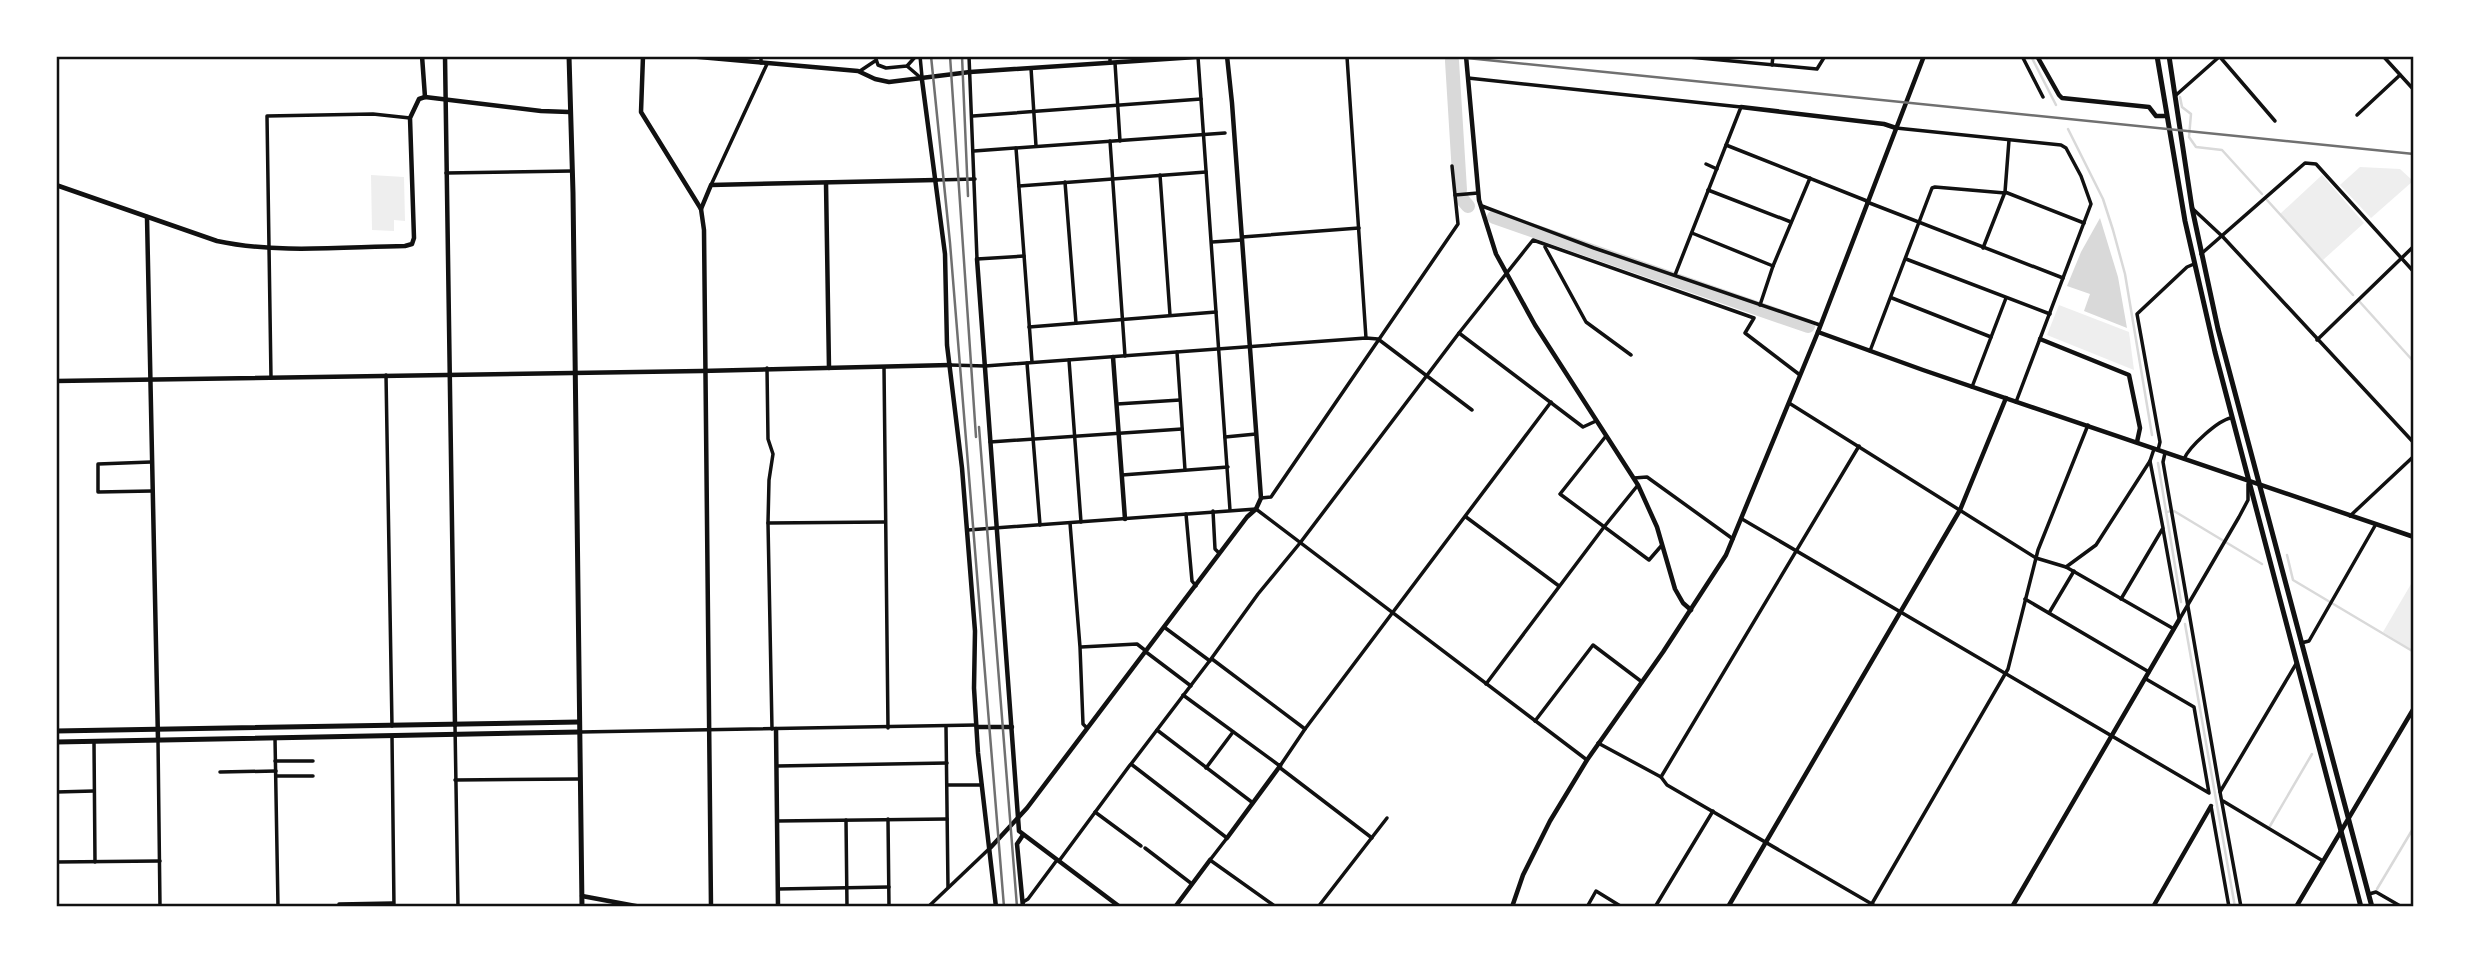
<svg xmlns="http://www.w3.org/2000/svg" width="2470" height="963" font-family="'Asap Condensed',sans-serif">
<style>
.green{fill:#eee}
.water{fill:#d9d9d9}
.lines{fill:none;stroke-linecap:round;stroke-linejoin:round}
.stream{stroke:#d9d9d9;stroke-width:2.5}
.river{stroke:#d9d9d9;stroke-width:14}
.minor{stroke:#111;stroke-width:3.5}
.tertiary{stroke:#111;stroke-width:4.5}
.primary{stroke:#111;stroke-width:5}
.trunk{stroke:#111;stroke-width:5}
.rail{stroke:#707070;stroke-width:2.5}
.neatline{fill:none;stroke:#111;stroke-width:2.5}
</style>
<rect width="100%" height="100%" fill="#fff"/>
<g class="green">
<polygon points="2360,167 2400,169 2413,181 2371,218 2340,185"/>
<polygon points="371,175 404,177 405,221 394,220 394,231 372,230"/>
<polygon points="2322,175 2364,223 2323,260 2280,214"/>
<polygon points="2059,305 2129,332 2134,370 2047,335"/>
<polygon points="2414,579 2414,651 2383,632"/>
</g>
<polygon class="water" points="2100,218 2118,277 2127,328 2084,311 2090,294 2067,286 2081,252"/>
<g class="lines">
<g class="stream">
<polyline points="2031,56 2056,105"/>
<polyline points="2047,58 2049,56"/>
<polyline points="2180,97 2182,107 2191,114 2189,137 2196,147 2222,150 2262,194"/>
<polyline points="2068,129 2103,199 2113,230 2125,274 2152,435"/>
<polyline points="2267,200 2353,295"/>
<polyline points="2359,301 2414,362"/>
<polyline points="2158,463 2181,602"/>
<polyline points="2166,512 2174,511 2262,564"/>
<polyline points="2287,555 2293,580 2414,652"/>
<polyline points="2185,624 2235,907"/>
<polyline points="2270,826 2312,754"/>
<polyline points="2377,889 2414,827"/>
</g>
<g class="river">
<polyline points="1452,61 1460,190"/>
<polyline points="1461,198 1468,206"/>
<polyline points="1494,217 1808,326"/>
</g>
<g class="minor">
<polyline points="875,56 878,65 886,68 907,66 916,56"/>
<polyline points="920,56 922,77"/>
<polyline points="969,56 977,259 1024,256"/>
<polyline points="1110,56 1110,63"/>
<polyline points="1344,56 1347,57 1366,338"/>
<polyline points="1678,56 1817,69 1825,56"/>
<polyline points="2022,56 2043,97"/>
<polyline points="2383,56 2414,90"/>
<polyline points="1198,57 1230,510"/>
<polyline points="2220,57 2275,121"/>
<polyline points="761,63 761,56"/>
<polyline points="1115,63 1120,141"/>
<polyline points="1772,65 1773,56"/>
<polyline points="907,66 921,78"/>
<polyline points="1031,68 1036,146"/>
<polyline points="860,71 875,61"/>
<polyline points="1468,78 1741,107 1675,275"/>
<polyline points="2175,96 2219,57"/>
<polyline points="2357,115 2400,75"/>
<polyline points="973,116 1201,99"/>
<polyline points="1896,128 2061,145 2066,148 2081,176 2091,204 2016,402"/>
<polyline points="1110,141 1125,356"/>
<polyline points="1726,145 1867,201"/>
<polyline points="1016,148 1032,362"/>
<polyline points="974,151 1225,133"/>
<polyline points="1706,164 1717,169"/>
<polyline points="446,173 572,171"/>
<polyline points="1160,175 1170,315"/>
<polyline points="936,180 975,179"/>
<polyline points="1065,182 1076,323"/>
<polyline points="711,185 767,64"/>
<polyline points="1019,186 1206,172"/>
<polyline points="1708,190 1791,222"/>
<polyline points="2005,192 2084,223"/>
<polyline points="1455,195 1478,193"/>
<polyline points="1867,202 2063,278"/>
<polyline points="1482,206 1594,248 1820,325"/>
<polyline points="2193,209 2223,237 2414,443"/>
<polyline points="1692,233 1773,266"/>
<polyline points="1242,237 1359,228"/>
<polyline points="1212,242 1242,240"/>
<polyline points="1545,247 1586,322 1631,355"/>
<polyline points="1983,248 2005,192 2009,140"/>
<polyline points="2201,254 2305,163 2316,164 2414,272"/>
<polyline points="1906,259 2050,314"/>
<polyline points="1892,298 1991,337"/>
<polyline points="1760,305 1773,266 1810,178"/>
<polyline points="1029,327 1216,312"/>
<polyline points="1459,333 1583,427 1596,421"/>
<polyline points="2317,340 2414,246"/>
<polyline points="1870,351 1932,188 1935,187 2005,193"/>
<polyline points="1177,352 1185,470"/>
<polyline points="1069,360 1081,522"/>
<polyline points="1027,363 1040,525"/>
<polyline points="950,365 985,366 1366,338 1378,339 1472,410"/>
<polyline points="884,367 888,728"/>
<polyline points="767,368 768,439 773,454 769,480 768,523 772,729"/>
<polyline points="386,375 392,726"/>
<polyline points="271,378 267,116 373,114 410,118"/>
<polyline points="1972,387 2006,298"/>
<polyline points="1789,403 2036,558 2066,567 2174,629"/>
<polyline points="1117,404 1180,400"/>
<polyline points="1606,436 1560,494 1649,560 1662,545"/>
<polyline points="1225,437 1256,434"/>
<polyline points="990,442 1182,429"/>
<polyline points="2158,450 2160,442 2137,314 2187,267 2194,264"/>
<polyline points="2165,453 2163,462 2220,792"/>
<path d="M2184 459C2189 447 2218 420 2231 418"/>
<polyline points="151,462 98,464 98,492 152,491"/>
<polyline points="1122,475 1228,467"/>
<polyline points="1634,478 1647,477 1733,539"/>
<polyline points="1261,498 1271,497 1458,224 1452,166"/>
<polyline points="1213,511 1215,549 1219,553"/>
<polyline points="1186,514 1192,581 1196,586"/>
<polyline points="2350,516 2414,456"/>
<polyline points="1466,517 1559,586"/>
<polyline points="1742,519 2209,793 2194,707 2146,679"/>
<polyline points="768,523 885,522"/>
<polyline points="1070,523 1080,647 1083,724 1087,728"/>
<polyline points="2163,529 2179,618"/>
<polyline points="968,530 1256,509 1587,760"/>
<polyline points="2066,567 2096,545 2150,461 2154,449"/>
<polyline points="2025,599 2149,672"/>
<polyline points="2121,599 2163,528 2150,461"/>
<polyline points="2049,613 2074,571"/>
<polyline points="2179,620 2239,517 2248,500 2248,484"/>
<polyline points="1164,627 1210,661"/>
<polyline points="2301,643 2309,641 2376,524"/>
<polyline points="1081,647 1137,644 1146,651"/>
<polyline points="1146,652 1191,686"/>
<polyline points="1212,659 1305,729"/>
<polyline points="1486,684 1604,527 1638,485"/>
<polyline points="1183,695 1280,766 1305,729 1551,402"/>
<polyline points="1535,721 1593,645 1642,682"/>
<polyline points="455,725 458,907"/>
<polyline points="946,727 948,887"/>
<polyline points="1157,730 1253,803"/>
<polyline points="580,732 976,725"/>
<polyline points="392,736 394,907"/>
<polyline points="275,738 278,907"/>
<polyline points="158,740 160,907"/>
<polyline points="94,742 95,862"/>
<polyline points="1598,743 1661,777 1667,785 1877,907"/>
<polyline points="275,761 313,761"/>
<polyline points="777,766 947,763"/>
<polyline points="1279,767 1372,838"/>
<polyline points="1206,768 1233,732"/>
<polyline points="220,772 276,771"/>
<polyline points="276,776 313,776"/>
<polyline points="1661,777 1859,446"/>
<polyline points="455,780 579,779"/>
<polyline points="947,785 982,785"/>
<polyline points="56,792 94,791"/>
<polyline points="2223,801 2323,861"/>
<polyline points="2211,806 2229,907"/>
<polyline points="1095,812 1141,846"/>
<polyline points="888,819 889,907"/>
<polyline points="846,820 847,907"/>
<polyline points="777,821 947,819"/>
<polyline points="1145,848 1192,884"/>
<polyline points="1059,861 1130,765"/>
<polyline points="56,862 160,861"/>
<polyline points="778,889 889,887"/>
<polyline points="2369,894 2376,892 2402,907"/>
<polyline points="1023,902 1028,899 1057,860"/>
<polyline points="339,904 393,903"/>
<polyline points="928,907 990,848"/>
<polyline points="1276,907 1210,860 1227,838 1131,764 1211,659 1258,594 1300,543 1459,333 1533,240 1754,318 1745,333 1800,375"/>
<polyline points="1318,907 1387,818"/>
<polyline points="1587,907 1596,891 1622,907"/>
<polyline points="1655,907 1713,811"/>
<polyline points="1870,907 2008,669 2038,550 2088,425"/>
<polyline points="2241,907 2220,792 2296,664"/>
</g>
<g class="tertiary">
<polyline points="422,56 425,97"/>
<polyline points="445,56 455,725"/>
<polyline points="643,56 641,112 701,209 704,230 711,907"/>
<polyline points="688,56 858,71 875,79 889,82 970,72 1211,56"/>
<polyline points="1466,56 1479,200 1496,254 1535,325 1638,485 1657,527 1675,589 1683,603 1691,610"/>
<polyline points="2037,56 2059,95 2062,98 2149,107 2156,116 2166,116"/>
<polyline points="922,80 945,254 947,345 962,468 975,631 974,688 978,753 996,907"/>
<polyline points="1741,107 1884,124 1896,128"/>
<polyline points="826,183 829,368"/>
<path d="M56 185 217 241C278 254 342 247 405 246L412 244 414 238 410 118 419 99 425 97 541 111 569 112"/>
<polyline points="701,209 711,185 936,180"/>
<polyline points="147,217 158,740"/>
<polyline points="977,259 1019,831 1120,907"/>
<polyline points="1818,332 1923,370 2414,537"/>
<polyline points="2040,339 2129,375 2140,428 2137,442"/>
<polyline points="1113,357 1125,519"/>
<polyline points="56,381 701,371 950,365"/>
<polyline points="977,727 1012,727"/>
<polyline points="776,729 778,907"/>
<polyline points="1023,835 1017,844 1023,907"/>
<polyline points="1227,838 1280,766"/>
<polyline points="991,847 1027,808 1247,517 1256,509 1261,498 1232,103 1227,56"/>
<polyline points="582,896 641,907"/>
<polyline points="1175,907 1210,860"/>
<polyline points="1512,907 1523,875 1550,821 1587,760 1663,652 1726,555 1818,332 1924,56"/>
<polyline points="1728,907 1960,510 2006,398"/>
<polyline points="2012,907 2179,620"/>
<polyline points="2153,907 2211,806"/>
<polyline points="2296,907 2414,708"/>
</g>
<g class="primary">
<polyline points="569,56 573,193 582,907"/>
<polyline points="56,731 579,722"/>
<polyline points="56,742 580,732"/>
</g>
<g class="trunk">
<polyline points="2157,56 2185,221 2215,352 2361,907"/>
<polyline points="2169,56 2192,208 2218,329 2372,907"/>
</g>
<g class="rail">
<polyline points="931,56 950,243 1004,907"/>
<polyline points="950,56 976,437"/>
<polyline points="962,56 968,196"/>
<polyline points="1447,56 2414,154"/>
<polyline points="979,427 1017,907"/>
</g>
</g>
<rect width="2470" height="963" fill="none" stroke="#ffffff" stroke-width="116"/>
<rect x="58" y="58" width="2354" height="847" class="neatline"/>
</svg>
